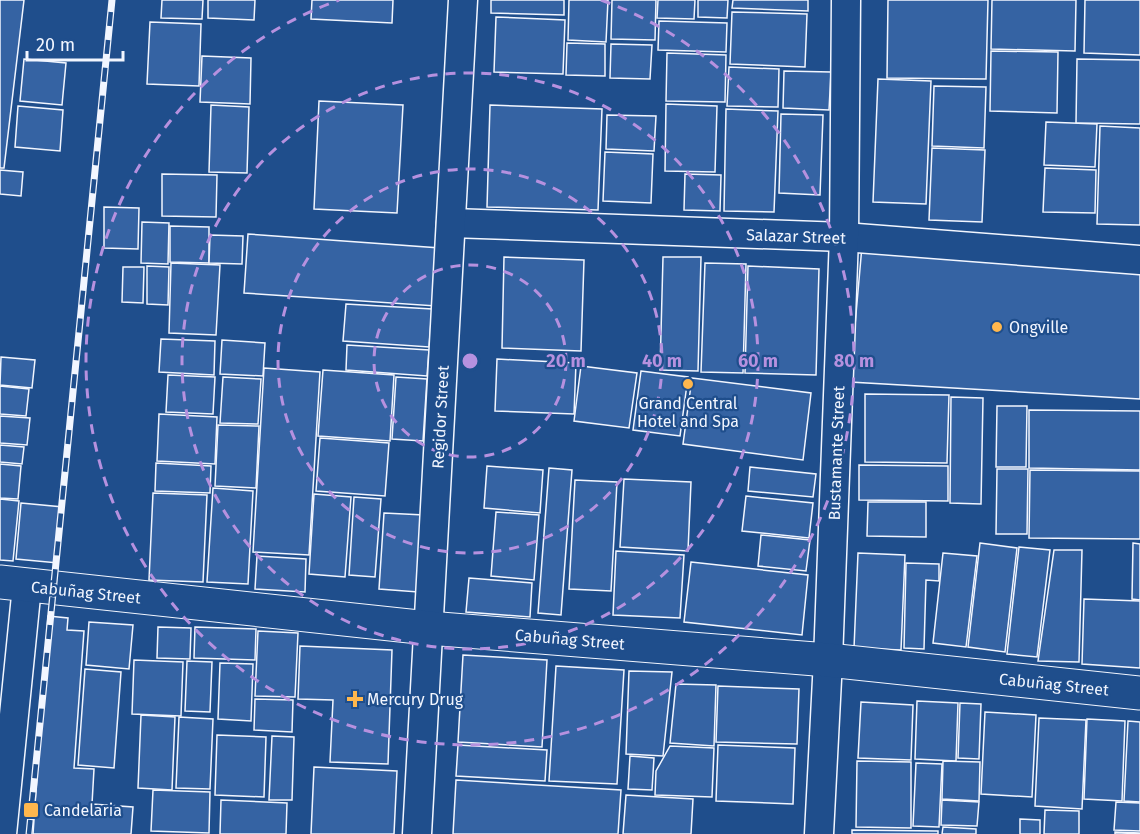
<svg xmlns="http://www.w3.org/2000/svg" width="1140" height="834" font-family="'Fira Sans',sans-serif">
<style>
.building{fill:#3563a3;stroke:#f2f6ff;stroke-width:1.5}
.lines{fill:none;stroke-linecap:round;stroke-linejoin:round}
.street-casing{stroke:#f2f6ff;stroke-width:31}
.secondary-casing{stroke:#f2f6ff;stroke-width:35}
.street{stroke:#1f4e8c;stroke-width:28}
.secondary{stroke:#1f4e8c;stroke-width:33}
.rail-casing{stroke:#f2f6ff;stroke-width:7}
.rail{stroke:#1f4e8c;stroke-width:4.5;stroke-dasharray:14;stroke-linecap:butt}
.ring{fill:none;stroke:#b691df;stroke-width:3;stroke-dasharray:10 8}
.poi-dot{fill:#ffb74d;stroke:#1f4e8c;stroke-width:2}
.labels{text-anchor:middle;stroke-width:4.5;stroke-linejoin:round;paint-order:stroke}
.street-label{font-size:16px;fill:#f2f6ff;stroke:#1f4e8c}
.poi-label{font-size:16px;fill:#f2f6ff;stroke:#1f4e8c;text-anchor:start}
.centre{fill:#b691df;stroke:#1f4e8c;stroke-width:3}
.ring-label{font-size:18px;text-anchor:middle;font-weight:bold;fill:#b691df;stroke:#1f4e8c;stroke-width:4.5;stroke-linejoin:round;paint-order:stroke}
</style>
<rect width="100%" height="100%" fill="#1f4e8c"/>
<g class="building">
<polygon points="0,0 24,0 4,168 0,168"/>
<polygon points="162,0 203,0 202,19 161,18"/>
<polygon points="208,0 255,0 254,20 208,18"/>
<polygon points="312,0 393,0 392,23 311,19"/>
<polygon points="491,0 564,0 564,15 491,13"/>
<polygon points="569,0 608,0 606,42 568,40"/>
<polygon points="612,0 656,0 655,40 611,39"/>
<polygon points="658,0 695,0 694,19 657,18"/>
<polygon points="698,0 728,0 727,18 698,17"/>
<polygon points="733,0 808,0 808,11 732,8"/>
<polygon points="888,0 988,0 986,79 887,78"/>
<polygon points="992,0 1076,0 1075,51 991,49"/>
<polygon points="1085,0 1140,0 1140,55 1084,53"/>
<polygon points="732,12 807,14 805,67 730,64"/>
<polygon points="496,17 565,20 563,74 494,72"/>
<polygon points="659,21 727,23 726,52 658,50"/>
<polygon points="150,22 201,24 199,86 147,84"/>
<polygon points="567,43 605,44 605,76 566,75"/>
<polygon points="611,44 652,45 650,79 610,78"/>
<polygon points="991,51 1058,52 1057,113 990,111"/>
<polygon points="667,53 726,55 725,102 666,101"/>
<polygon points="202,56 251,58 250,104 200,102"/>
<polygon points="24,59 66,63 62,105 20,101"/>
<polygon points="1077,59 1140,60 1140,124 1076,123"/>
<polygon points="729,67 779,69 778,107 727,106"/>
<polygon points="784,71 831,72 829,110 783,108"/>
<polygon points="878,79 931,81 926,204 873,202"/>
<polygon points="934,86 986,87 984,148 932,146"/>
<polygon points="319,101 403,105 397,213 314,209"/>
<polygon points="666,104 717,106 715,172 665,171"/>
<polygon points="211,105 249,107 247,173 209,172"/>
<polygon points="490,105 602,109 598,210 487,207"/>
<polygon points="18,106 63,110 60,151 15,147"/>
<polygon points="726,109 778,111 774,212 724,211"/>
<polygon points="781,114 823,115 820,195 779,193"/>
<polygon points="607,115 656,116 654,151 606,149"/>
<polygon points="1046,122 1097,124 1095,167 1044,165"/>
<polygon points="1100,126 1140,128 1140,225 1097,224"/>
<polygon points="932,148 985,150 982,222 929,220"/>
<polygon points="605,152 653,154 651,203 603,201"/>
<polygon points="1045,168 1096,170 1095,213 1043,212"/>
<polygon points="0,170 23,172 21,196 0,194"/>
<polygon points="162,174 217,175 216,217 162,216"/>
<polygon points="685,174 721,175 720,211 684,210"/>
<polygon points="104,207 139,208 138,249 104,248"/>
<polygon points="142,222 169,223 168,264 141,263"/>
<polygon points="170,226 209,227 209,263 170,262"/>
<polygon points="248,234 440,248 436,306 244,293"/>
<polygon points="210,235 243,236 242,264 209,263"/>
<polygon points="862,246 1140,271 1140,399 850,382"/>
<polygon points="504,257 584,260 581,351 502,348"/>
<polygon points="663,257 701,257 698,371 660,370"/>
<polygon points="171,263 220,265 216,335 169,333"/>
<polygon points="705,263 746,264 743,373 701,372"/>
<polygon points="147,266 169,267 168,305 147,304"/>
<polygon points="748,266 819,269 816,375 745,373"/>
<polygon points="123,267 144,267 143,303 122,302"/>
<polygon points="346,304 432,309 429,347 343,341"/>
<polygon points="161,339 215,341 214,375 159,372"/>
<polygon points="222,340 265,343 263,376 220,374"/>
<polygon points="347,345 429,350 427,376 346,370"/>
<polygon points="1,357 35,360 32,388 0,385"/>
<polygon points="497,359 576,363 574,414 495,411"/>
<polygon points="581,366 637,373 629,428 574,421"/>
<polygon points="264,368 320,372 309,555 253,552"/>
<polygon points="323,370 394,375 390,441 318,436"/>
<polygon points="641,371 688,377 680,436 633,430"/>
<polygon points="168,375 215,377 213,414 166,412"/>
<polygon points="223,377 261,379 258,424 220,423"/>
<polygon points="396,377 427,379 423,441 392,439"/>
<polygon points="692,378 811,393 803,460 683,444"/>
<polygon points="0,386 29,389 26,416 0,414"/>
<polygon points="865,394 949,395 947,463 865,462"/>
<polygon points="951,397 983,398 981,504 950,503"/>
<polygon points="997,406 1027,406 1026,467 996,467"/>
<polygon points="1029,410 1140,411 1140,470 1029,468"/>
<polygon points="159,414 217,417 215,464 157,461"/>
<polygon points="0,416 30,418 27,445 0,443"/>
<polygon points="218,425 259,426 256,488 215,486"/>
<polygon points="320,438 389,443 385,496 316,491"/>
<polygon points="0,445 24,447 22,464 0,462"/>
<polygon points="156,463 211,466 210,493 155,491"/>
<polygon points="0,464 21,466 18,499 0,498"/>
<polygon points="859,465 948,466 948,501 859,500"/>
<polygon points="487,466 543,470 540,513 484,508"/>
<polygon points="750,467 816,474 813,497 748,491"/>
<polygon points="549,468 572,470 561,615 538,613"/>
<polygon points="997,469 1028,469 1027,534 996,534"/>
<polygon points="1030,470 1140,471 1140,539 1029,538"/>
<polygon points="624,479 691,482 688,551 620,547"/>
<polygon points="575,480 617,482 611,591 569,589"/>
<polygon points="213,488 253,491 248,584 207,582"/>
<polygon points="153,493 207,495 203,582 149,580"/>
<polygon points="314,494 351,497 345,577 309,574"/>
<polygon points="746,496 813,503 809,538 742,531"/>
<polygon points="354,497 381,499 375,577 349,575"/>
<polygon points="0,499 19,501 13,561 0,560"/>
<polygon points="868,502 926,502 926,537 867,536"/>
<polygon points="21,503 63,507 58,563 16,559"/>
<polygon points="496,512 539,515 534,580 491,576"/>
<polygon points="384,513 424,515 418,592 379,589"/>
<polygon points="761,535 810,540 806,571 758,566"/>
<polygon points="980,543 1017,548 1005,652 968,647"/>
<polygon points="1133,543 1140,544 1140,600 1132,599"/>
<polygon points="1019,547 1050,550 1037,657 1007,654"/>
<polygon points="1054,550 1082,550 1079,662 1038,661"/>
<polygon points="616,551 684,555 680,618 613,615"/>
<polygon points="858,553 905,555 901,650 854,648"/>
<polygon points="943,553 977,556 966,647 933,643"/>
<polygon points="257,556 306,559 305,592 255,589"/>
<polygon points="691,562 808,575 802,635 684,622"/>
<polygon points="906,563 939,564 939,581 926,580 924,649 904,648"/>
<polygon points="469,578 532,583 530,617 466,612"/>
<polygon points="1084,599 1140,601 1140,668 1082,664"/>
<polygon points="48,616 68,618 67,630 84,631 74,768 94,769 92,804 133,807 131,834 33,834"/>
<polygon points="89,622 133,625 129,669 86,665"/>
<polygon points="158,627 191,628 190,659 157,658"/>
<polygon points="195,627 256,629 255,660 194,658"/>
<polygon points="258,631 298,633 295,697 255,696"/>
<polygon points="300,646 392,650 388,764 330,762 333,700 298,699"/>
<polygon points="463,655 547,660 542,747 458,742"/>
<polygon points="134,660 183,662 181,716 132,714"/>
<polygon points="187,661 212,662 210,712 185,711"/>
<polygon points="220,663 253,664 251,721 218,719"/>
<polygon points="556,666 624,670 617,784 549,781"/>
<polygon points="85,669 121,672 114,768 78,765"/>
<polygon points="629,671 672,672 663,756 626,754"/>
<polygon points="676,684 716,685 714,746 670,743"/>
<polygon points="718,686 799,689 797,744 716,742"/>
<polygon points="255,699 293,700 292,732 254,730"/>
<polygon points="917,701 958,703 956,761 915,759"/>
<polygon points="861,702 913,705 911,760 858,758"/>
<polygon points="960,703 981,704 979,759 958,758"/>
<polygon points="985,712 1036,715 1032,797 981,794"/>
<polygon points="141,715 175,717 172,790 138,788"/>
<polygon points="179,717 213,719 210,789 176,788"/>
<polygon points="1039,718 1086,720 1082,809 1035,806"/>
<polygon points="1087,719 1125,721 1122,801 1084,799"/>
<polygon points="1128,721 1140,722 1140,802 1124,801"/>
<polygon points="217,735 266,737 264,797 215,795"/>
<polygon points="272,736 294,737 292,800 269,800"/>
<polygon points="458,745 547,750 545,781 456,776"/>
<polygon points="718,745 795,748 793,804 716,801"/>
<polygon points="670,746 714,748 712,797 655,795 656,771"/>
<polygon points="630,756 654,758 652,790 628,789"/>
<polygon points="857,761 911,762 911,828 856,827"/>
<polygon points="943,761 980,762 979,801 942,799"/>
<polygon points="916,763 942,764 939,827 913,826"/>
<polygon points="314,767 397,771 394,834 311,834"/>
<polygon points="456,780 621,790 618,834 453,834"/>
<polygon points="153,790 210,792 209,833 151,831"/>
<polygon points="626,795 693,799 691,834 623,834"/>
<polygon points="221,800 287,803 286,834 220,834"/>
<polygon points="942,800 979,802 977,826 941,825"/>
<polygon points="1116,802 1140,803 1140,831 1114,830"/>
<polygon points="1045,810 1079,811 1079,834 1044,834"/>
<polygon points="1020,819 1040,820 1040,834 1020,834"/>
<polygon points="943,827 976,829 976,834 942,834"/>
<polygon points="852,830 938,831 938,834 852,834"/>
<polygon points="1115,832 1140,833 1140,834 1115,834"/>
</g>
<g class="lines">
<defs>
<g id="street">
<polyline points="451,223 844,237 1140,260"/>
<polyline points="2,834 27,586"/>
<polyline points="417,834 463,0"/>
<polyline points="819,834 828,660 844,237 846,0"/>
</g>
<polyline id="secondary" points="0,582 428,628 828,660 1140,693"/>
</defs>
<use href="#street" class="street-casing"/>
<use href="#secondary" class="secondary-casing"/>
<use href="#street" class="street"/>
<use href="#secondary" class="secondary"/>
<defs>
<polyline id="rail" points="29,834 112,0"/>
</defs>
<use href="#rail" class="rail-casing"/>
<use href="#rail" class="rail"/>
</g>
<g class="ring">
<circle cx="470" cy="361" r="96"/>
<circle cx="470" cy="361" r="192"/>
<circle cx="470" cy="361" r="288"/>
<path d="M601 0A384 384 0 1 1 339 0"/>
</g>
<g class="poi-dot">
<circle cx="997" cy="327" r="6"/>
<circle cx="688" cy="384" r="6"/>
<path d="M352 690h6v6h6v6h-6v6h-6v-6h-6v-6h6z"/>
<rect x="23" y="802" width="16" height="16" rx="3"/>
</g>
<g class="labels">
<g class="street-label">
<text transform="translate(796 236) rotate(2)" y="6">Salazar Street</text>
<text transform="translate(440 417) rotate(-87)" y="6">Regidor Street</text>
<text transform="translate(836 453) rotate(-88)" y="6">Bustamante Street</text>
<text transform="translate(86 592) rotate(6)" y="6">Cabuñag Street</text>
<text transform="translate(570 639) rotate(5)" y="6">Cabuñag Street</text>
<text transform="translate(1054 684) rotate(6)" y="6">Cabuñag Street</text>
</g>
<g class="poi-label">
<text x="1009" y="333">Ongville</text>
<text x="688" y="409" text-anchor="middle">Grand Central<tspan x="688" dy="18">Hotel and Spa</tspan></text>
<text x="367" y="705">Mercury Drug</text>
<text x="44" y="816">Candelaria</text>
</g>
</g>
<circle cx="470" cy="361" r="9" class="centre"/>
<g class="ring-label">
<text x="566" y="367">20 m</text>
<text x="662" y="367">40 m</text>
<text x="758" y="367">60 m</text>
<text x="854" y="367">80 m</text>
</g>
<path d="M27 51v9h96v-9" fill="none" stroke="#f2f6ff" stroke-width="3"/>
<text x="36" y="51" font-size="18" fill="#f2f6ff" stroke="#1f4e8c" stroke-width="4.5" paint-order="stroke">20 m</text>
</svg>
